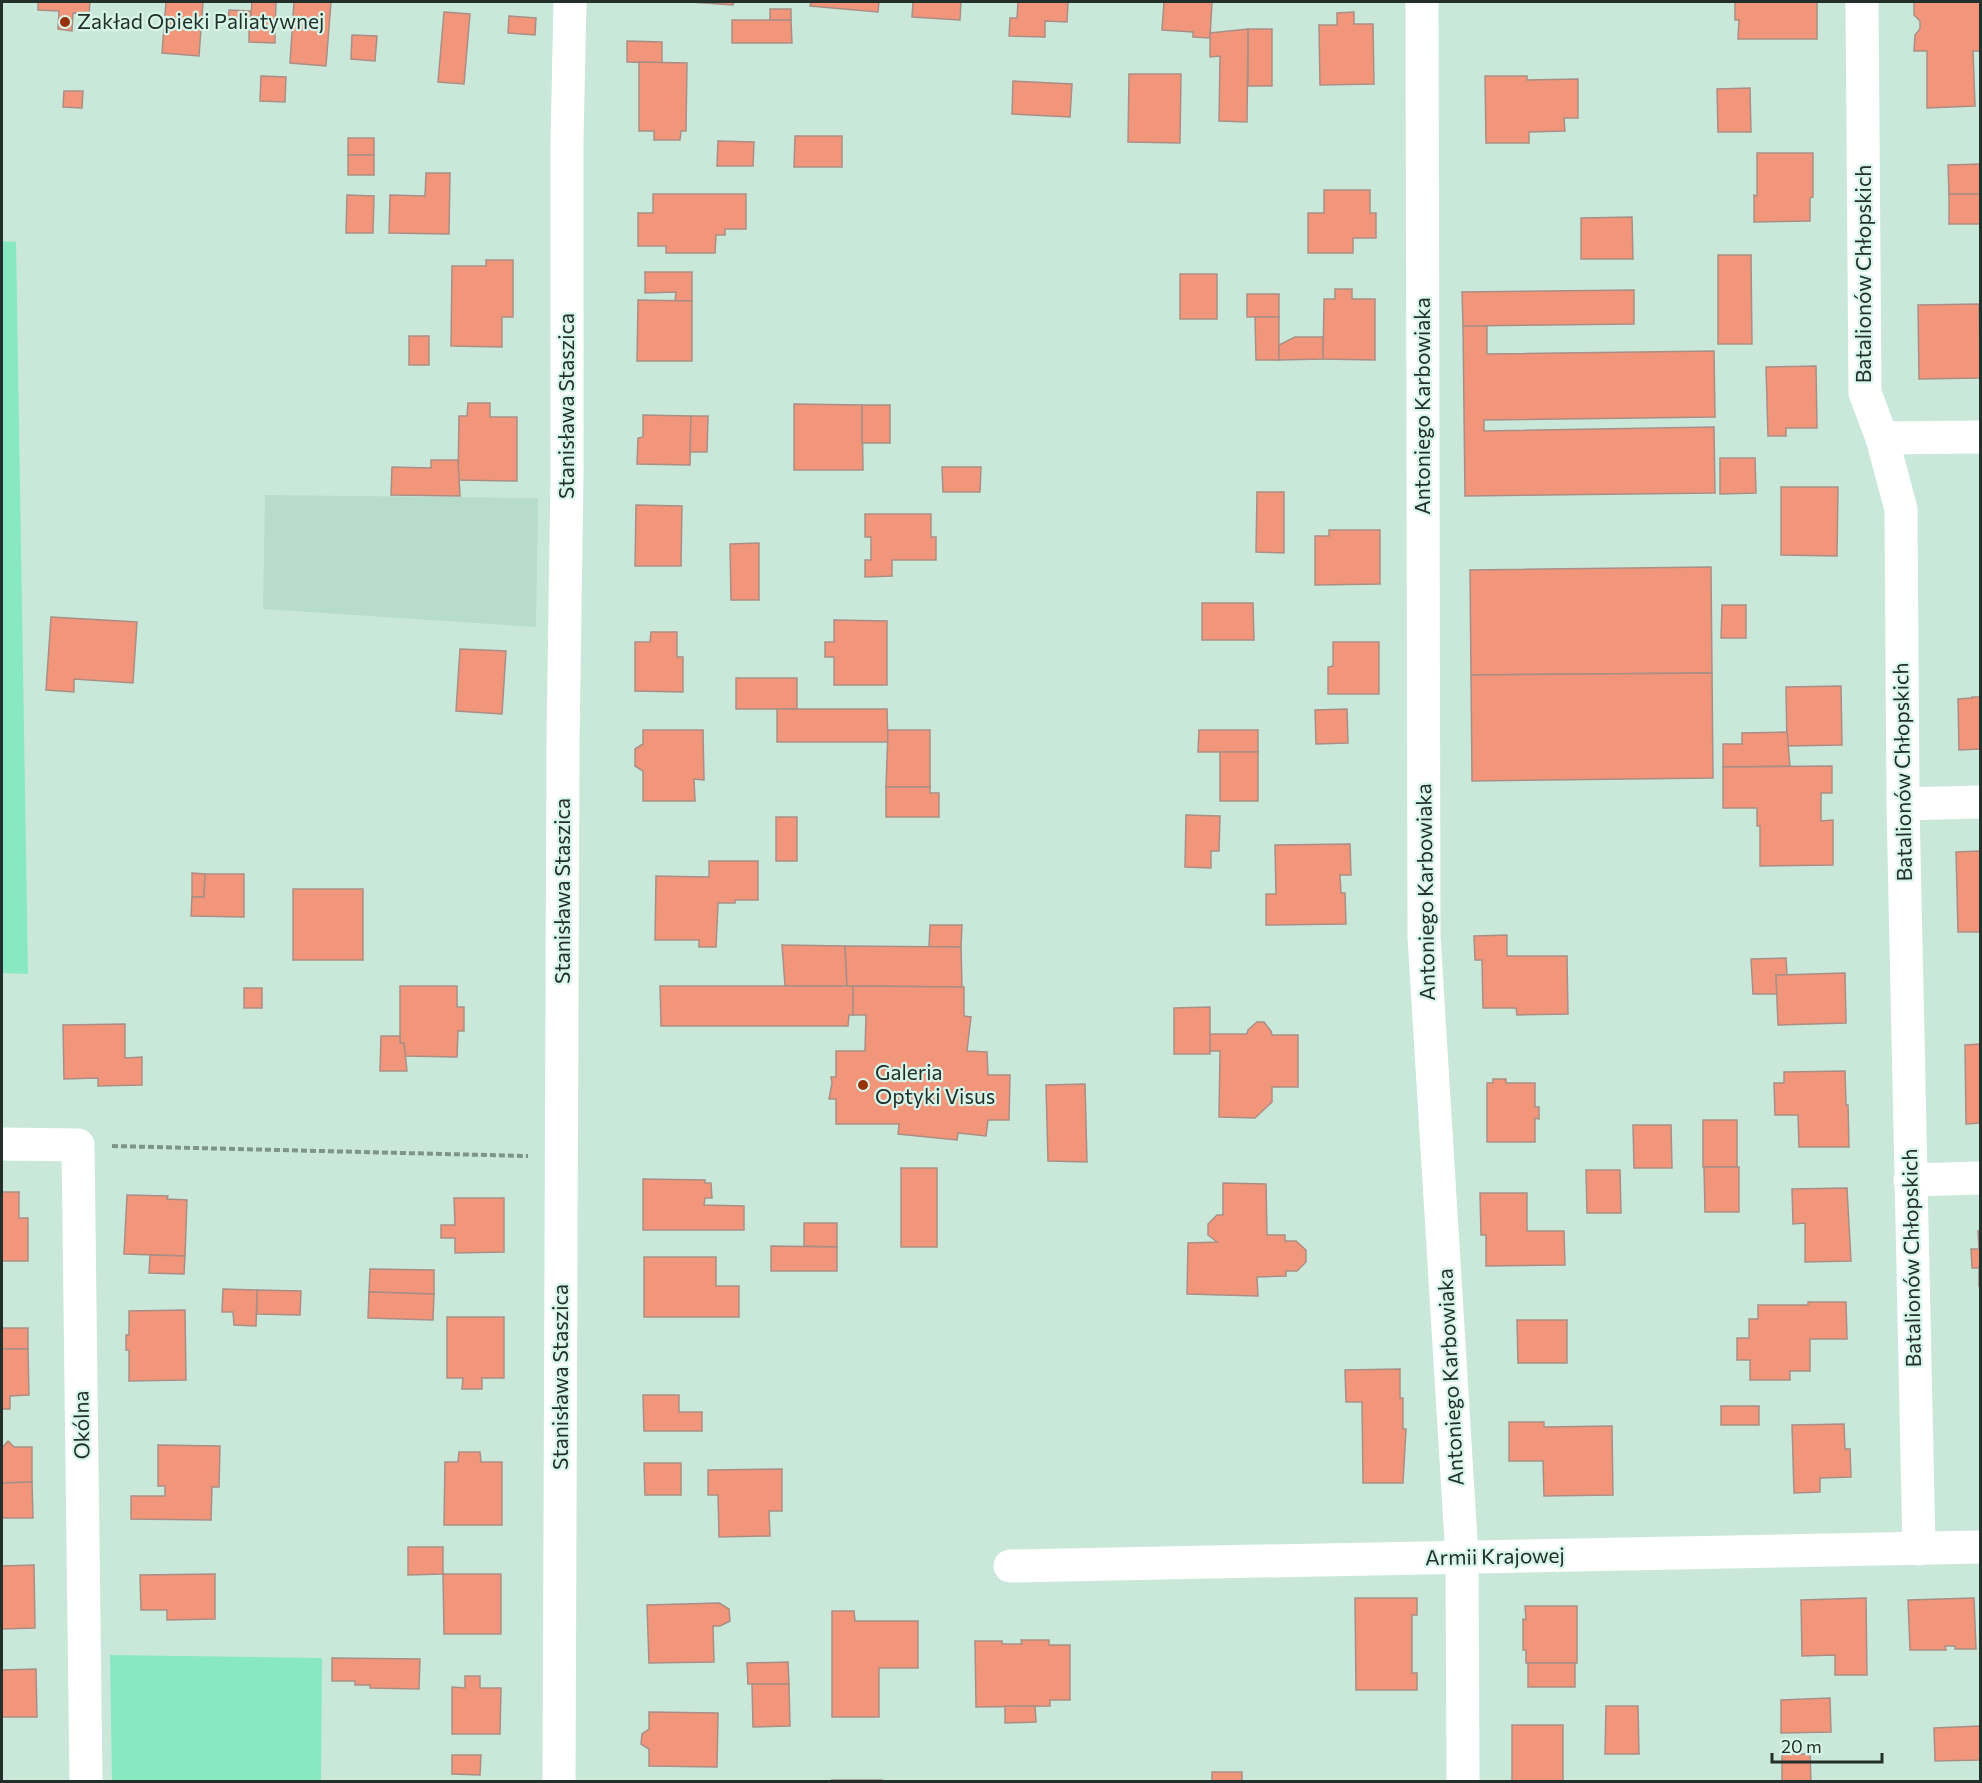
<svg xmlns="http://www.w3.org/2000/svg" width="1982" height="1783" font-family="Commissioner,sans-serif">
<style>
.built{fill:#b7dccb}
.green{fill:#88e8c2}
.building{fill:#f1967a;stroke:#aa8e85;stroke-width:1.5}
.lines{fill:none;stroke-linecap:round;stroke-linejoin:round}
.path{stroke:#7e948a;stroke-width:4;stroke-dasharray:6 3;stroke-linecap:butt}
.minor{stroke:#fff;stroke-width:33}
.tertiary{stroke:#fff;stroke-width:33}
.poi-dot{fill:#97310a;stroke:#d7f5e8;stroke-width:2}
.labels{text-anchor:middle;stroke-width:4.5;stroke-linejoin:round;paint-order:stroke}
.poi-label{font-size:21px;fill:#232f2a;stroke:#d7f5e8;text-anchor:start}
.street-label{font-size:21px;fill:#232f2a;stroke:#d7f5e8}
</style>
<rect width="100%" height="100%" fill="#cae8da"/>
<polygon class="built" points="265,495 538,498 536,627 263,609"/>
<g class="green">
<polygon points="2,241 16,242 28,974 2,973"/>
<polygon points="110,1655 322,1658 321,1781 112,1781"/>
</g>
<g class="building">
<polygon points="38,2 90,2 89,14 73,13 72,31 58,29 59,11 38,10"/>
<polygon points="166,2 203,2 199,56 162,53"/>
<polygon points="252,2 276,2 275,28 250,27"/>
<polygon points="294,2 331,2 326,66 290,63"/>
<polygon points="690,2 734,2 733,5"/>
<polygon points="811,2 879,2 878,12 810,6"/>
<polygon points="913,2 961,2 960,20 912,17"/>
<polygon points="1018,2 1068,2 1067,22 1045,21 1045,37 1009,36 1010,18 1017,18"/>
<polygon points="1164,2 1212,2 1210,38 1193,37 1193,32 1162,30"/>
<polygon points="1735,2 1817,2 1817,39 1738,39 1739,20 1735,20"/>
<polygon points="1914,2 1980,2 1980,51 1973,51 1975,106 1927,108 1927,51 1914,51 1915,35 1920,29 1920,21 1914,15"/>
<rect x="770" y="9" width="21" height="11"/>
<polygon points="229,10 251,11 250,27 228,27"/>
<polygon points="444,12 470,14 464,84 438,82"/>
<polygon points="1354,12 1354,24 1373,24 1374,84 1320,85 1319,25 1337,25 1337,13"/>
<polygon points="509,16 536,18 535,35 508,33"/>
<polygon points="732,20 791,20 792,43 732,43"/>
<polygon points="249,27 275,28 275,43 249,42"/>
<rect x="1248" y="29" width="24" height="57"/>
<polygon points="1248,29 1247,122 1219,121 1220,56 1210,57 1210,33"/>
<polygon points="352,35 377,36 375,61 351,59"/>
<polygon points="627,41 662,42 662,63 627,62"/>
<polygon points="639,62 687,63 686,131 681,131 680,140 654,140 654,131 639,131"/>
<polygon points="1129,74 1181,74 1180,143 1128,142"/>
<polygon points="261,76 286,77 285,102 260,101"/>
<polygon points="1485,76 1527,76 1527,80 1578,79 1578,118 1564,118 1565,131 1529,132 1529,143 1486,143"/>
<polygon points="1013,81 1072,84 1070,117 1012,114"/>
<polygon points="1750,88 1751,132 1718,132 1717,89"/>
<polygon points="64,91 83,91 82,108 63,107"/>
<polygon points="795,136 842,136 842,167 794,167"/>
<rect x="348" y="138" width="26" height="17"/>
<polygon points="718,141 754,142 753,166 717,166"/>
<polygon points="1757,153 1813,153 1813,197 1810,198 1810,221 1754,222 1754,195 1757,196"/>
<rect x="348" y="155" width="26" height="20"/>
<polygon points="1980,164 1980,194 1949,194 1948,165"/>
<polygon points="426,173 450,173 449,234 389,233 390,195 425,196"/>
<polygon points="1324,190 1370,190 1370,213 1376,213 1376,238 1353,238 1353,253 1308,253 1308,213 1324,213"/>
<polygon points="653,194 746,194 746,229 725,229 725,235 716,235 715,253 666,253 666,246 638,246 638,213 653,213"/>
<rect x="1949" y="194" width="31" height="30"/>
<polygon points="347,195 374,196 373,233 346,233"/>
<polygon points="1632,217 1633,259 1581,259 1581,218"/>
<polygon points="1718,255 1751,255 1752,344 1718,344"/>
<polygon points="486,260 513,260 513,317 502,317 502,347 451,346 452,266 486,266"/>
<polygon points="645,272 692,272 692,301 675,301 676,292 645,293"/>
<rect x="1180" y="274" width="37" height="45"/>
<polygon points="1335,289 1352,289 1352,299 1375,299 1375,360 1323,359 1324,299 1335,299"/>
<polygon points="1634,290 1634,324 1463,326 1462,292"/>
<rect x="1247" y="294" width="32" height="23"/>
<polygon points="638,300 692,301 692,361 637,361"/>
<polygon points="1979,304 1980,378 1919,379 1918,305"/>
<polygon points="1255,317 1279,317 1279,360 1256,360"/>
<polygon points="1463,326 1487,326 1487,354 1714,351 1715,417 1484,420 1484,431 1714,427 1715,493 1465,496"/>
<rect x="409" y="336" width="20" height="29"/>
<polygon points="1295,337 1323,337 1323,359 1279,360 1279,345"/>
<polygon points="1816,366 1817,428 1786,428 1786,436 1768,436 1766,367"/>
<polygon points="468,403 490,403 490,417 517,417 517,481 458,480 459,416 467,416"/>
<polygon points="794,404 862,405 863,470 794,470"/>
<rect x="862" y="405" width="28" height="38"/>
<polygon points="643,415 691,416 690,465 637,464 638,438 643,437"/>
<polygon points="691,416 708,416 707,452 690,452"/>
<polygon points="1720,458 1755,458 1756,493 1720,494"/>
<polygon points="431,460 458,460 460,496 391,495 392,467 431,468"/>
<polygon points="942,467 981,467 980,492 943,492"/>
<polygon points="1781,487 1838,487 1837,556 1781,555"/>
<polygon points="1257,492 1284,492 1284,553 1256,552"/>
<polygon points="636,505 682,506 681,566 635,566"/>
<polygon points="865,514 931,514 931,537 936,537 936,560 892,560 892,576 865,577 865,560 871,560 871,537 865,537"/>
<polygon points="1329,530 1380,530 1380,584 1315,585 1315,536 1329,536"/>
<polygon points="759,543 759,600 731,600 730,544"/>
<polygon points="1711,567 1712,673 1471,675 1470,570"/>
<polygon points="1202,603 1253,603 1254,640 1202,640"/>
<polygon points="1722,605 1746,605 1746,638 1721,638"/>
<polygon points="51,617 137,622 133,683 74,679 74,692 46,690"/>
<polygon points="834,620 887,621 887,685 834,685 834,657 825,657 825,642 834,642"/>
<polygon points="651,632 677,632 677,657 683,657 683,692 635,691 635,642 650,642"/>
<polygon points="1333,642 1379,642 1379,694 1328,694 1328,667 1333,666"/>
<polygon points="460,649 506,651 502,714 456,711"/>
<polygon points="1712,673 1713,778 1472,781 1471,675"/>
<rect x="736" y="678" width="61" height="31"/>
<polygon points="1841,686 1842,745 1787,746 1786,687"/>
<polygon points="1972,697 1980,697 1980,749 1959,750 1958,699 1972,698"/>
<polygon points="777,709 887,709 888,742 777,742"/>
<polygon points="1347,709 1348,743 1316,744 1315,710"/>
<polygon points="643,730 703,730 704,780 694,779 695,801 643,801 643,771 635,766 635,749 643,744"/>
<polygon points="888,730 930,730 930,787 886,787"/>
<polygon points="1199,730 1258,730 1258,752 1198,752"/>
<polygon points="1787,732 1790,766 1723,767 1723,744 1742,744 1742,733"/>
<rect x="1220" y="752" width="38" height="49"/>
<polygon points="1832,766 1832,793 1821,793 1821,821 1833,820 1833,865 1760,866 1760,826 1757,826 1757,808 1723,808 1723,767"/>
<polygon points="886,787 930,787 930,793 939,793 939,817 886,817"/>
<polygon points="1186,815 1220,816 1219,851 1211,851 1211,868 1185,867"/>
<rect x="776" y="817" width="21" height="44"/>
<polygon points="1350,844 1351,875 1340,875 1341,893 1345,893 1346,924 1266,925 1266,894 1276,894 1275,845"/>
<polygon points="1980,851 1980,932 1958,932 1956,852"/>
<polygon points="709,861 758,861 758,900 735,900 735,903 718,903 716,947 699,947 699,940 655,940 656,876 709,877"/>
<polygon points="192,873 205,874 204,897 192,897"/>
<polygon points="205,874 244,874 244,917 191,916 192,897 204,897"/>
<rect x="293" y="889" width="70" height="71"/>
<polygon points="930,925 962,925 961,947 929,947"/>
<polygon points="1507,935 1507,956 1567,956 1568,1014 1517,1015 1516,1008 1483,1008 1482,960 1475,960 1474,936"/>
<polygon points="782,945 845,946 847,986 785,986"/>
<polygon points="845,946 961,947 962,987 847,986"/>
<polygon points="1786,958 1787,975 1776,975 1777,994 1753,994 1751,959"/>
<polygon points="1845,973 1846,1023 1778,1025 1776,975"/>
<polygon points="400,986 457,986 457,1007 464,1007 464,1031 458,1031 457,1057 405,1056 404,1043 400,1043"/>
<polygon points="660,986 853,986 853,1015 849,1015 848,1026 661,1026"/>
<polygon points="853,986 964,987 964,1016 971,1017 967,1051 987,1052 988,1075 1010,1075 1009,1120 988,1120 986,1136 958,1133 957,1140 898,1134 899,1124 836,1124 836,1099 829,1099 832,1083 831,1077 836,1077 836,1051 865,1051 866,1015 853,1015"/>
<rect x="244" y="988" width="18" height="20"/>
<polygon points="1210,1007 1210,1054 1174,1054 1174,1008"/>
<polygon points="1257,1022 1264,1022 1271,1031 1272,1035 1298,1035 1298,1087 1272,1087 1272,1102 1255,1118 1219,1117 1220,1051 1210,1051 1210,1034 1247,1034 1248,1030"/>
<polygon points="125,1024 125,1058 142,1057 142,1085 98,1086 98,1078 64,1079 63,1025"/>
<polygon points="381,1036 400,1036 400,1043 404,1043 407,1071 380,1071"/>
<polygon points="1980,1044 1980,1123 1966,1124 1965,1045"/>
<polygon points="1845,1071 1846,1105 1848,1105 1849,1147 1799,1147 1798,1115 1775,1115 1774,1083 1784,1083 1784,1072"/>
<polygon points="1493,1079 1506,1079 1506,1083 1535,1083 1535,1107 1539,1107 1539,1119 1535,1118 1535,1142 1487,1142 1487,1083 1493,1083"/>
<polygon points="1085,1084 1087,1162 1048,1161 1046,1085"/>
<rect x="1703" y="1120" width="34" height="47"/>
<polygon points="1633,1125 1671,1125 1672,1168 1634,1168"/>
<polygon points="1704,1167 1739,1167 1739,1212 1705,1212"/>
<rect x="901" y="1168" width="36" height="79"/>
<polygon points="1586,1170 1620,1170 1621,1213 1587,1213"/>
<polygon points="643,1179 705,1180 705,1183 711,1183 712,1198 705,1198 704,1205 744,1206 744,1230 643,1230"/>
<polygon points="1223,1183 1266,1184 1267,1235 1285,1235 1285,1241 1296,1241 1306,1250 1306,1262 1297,1271 1286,1271 1286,1276 1257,1277 1258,1296 1187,1294 1188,1243 1217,1242 1208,1235 1208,1224 1217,1215 1223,1215"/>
<polygon points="1847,1188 1851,1261 1805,1262 1805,1223 1793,1224 1792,1189"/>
<polygon points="2,1192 19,1192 19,1218 28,1218 28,1261 2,1261"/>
<polygon points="1480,1193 1527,1193 1527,1231 1564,1231 1565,1265 1486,1266 1486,1235 1481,1235"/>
<polygon points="127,1195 168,1196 167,1199 187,1200 185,1256 124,1254"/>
<polygon points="454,1198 504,1198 504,1252 455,1253 455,1238 441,1238 441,1225 455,1225"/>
<polygon points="804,1223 837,1223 837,1247 804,1246"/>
<polygon points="1978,1231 1980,1231 1979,1287 1979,1268 1972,1268 1971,1249 1979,1249"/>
<polygon points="771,1246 837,1247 837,1271 771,1271"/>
<polygon points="150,1255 185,1256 184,1274 149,1273"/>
<polygon points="644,1257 716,1257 716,1286 739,1286 739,1317 644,1317"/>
<polygon points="370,1269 434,1270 434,1294 369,1292"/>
<polygon points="223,1289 257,1290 256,1326 234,1325 233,1312 222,1312"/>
<polygon points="257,1290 301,1291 300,1315 257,1314"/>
<polygon points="369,1292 434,1294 433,1320 368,1318"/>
<polygon points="1808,1302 1846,1302 1847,1339 1810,1339 1810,1371 1790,1371 1790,1380 1750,1380 1750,1360 1737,1360 1737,1338 1749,1338 1749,1319 1758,1319 1758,1305 1808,1305"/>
<polygon points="185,1310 186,1380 129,1381 129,1350 126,1350 126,1335 129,1335 129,1311"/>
<polygon points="447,1317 504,1317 504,1378 482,1378 482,1389 462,1389 463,1378 447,1378"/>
<polygon points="1517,1320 1567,1320 1567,1363 1518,1363"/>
<rect x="2" y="1328" width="26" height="21"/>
<polygon points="2,1349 28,1349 29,1395 10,1396 10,1409 2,1409"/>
<polygon points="1400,1369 1400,1398 1403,1398 1403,1429 1406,1429 1403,1483 1363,1483 1362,1402 1346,1402 1345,1370"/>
<polygon points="643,1395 679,1395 679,1412 702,1412 702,1431 644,1431"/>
<rect x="1721" y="1406" width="38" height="19"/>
<polygon points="1509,1422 1544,1422 1544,1427 1612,1426 1613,1495 1544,1496 1543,1461 1509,1461"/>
<polygon points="1844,1424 1845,1449 1850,1449 1851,1477 1820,1478 1820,1492 1794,1493 1792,1425"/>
<polygon points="8,1441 14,1447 32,1447 32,1482 2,1483 2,1448"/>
<polygon points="158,1445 220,1446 219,1487 212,1487 211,1520 131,1519 131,1496 165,1496 165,1486 158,1486"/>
<polygon points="459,1452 480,1452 481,1462 502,1462 502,1525 444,1525 445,1462 458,1462"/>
<polygon points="644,1463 681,1463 681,1495 645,1495"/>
<polygon points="782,1469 782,1511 769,1511 770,1536 719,1537 718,1495 708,1495 708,1470"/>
<polygon points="32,1482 33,1518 2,1518 2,1483"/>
<polygon points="408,1547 443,1547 443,1574 408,1575"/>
<polygon points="34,1565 35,1628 2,1629 2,1566"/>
<polygon points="215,1574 215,1619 167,1620 167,1610 141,1610 140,1575"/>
<polygon points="443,1574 501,1574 501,1634 444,1634"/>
<polygon points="1355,1598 1417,1598 1417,1615 1412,1615 1412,1673 1417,1673 1417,1690 1356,1690"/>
<polygon points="1866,1598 1867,1675 1835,1675 1835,1655 1802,1656 1801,1600"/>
<polygon points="1974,1598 1976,1649 1955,1649 1955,1646 1945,1646 1946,1650 1910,1650 1908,1600"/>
<polygon points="719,1603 729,1609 730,1621 720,1626 713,1626 714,1662 649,1663 647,1605"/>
<polygon points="1525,1606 1577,1606 1577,1663 1526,1663 1526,1650 1523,1650 1523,1619 1526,1620"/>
<polygon points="832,1611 854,1611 855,1621 918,1621 918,1668 879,1668 879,1717 832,1717"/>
<polygon points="1021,1640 1049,1640 1049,1645 1070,1645 1070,1700 1050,1700 1050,1706 976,1707 975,1641 1002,1641 1002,1644 1022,1644"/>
<polygon points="332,1658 420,1659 419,1689 370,1688 370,1685 355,1685 355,1681 332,1681"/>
<polygon points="788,1662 789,1684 748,1684 747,1663"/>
<rect x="1528" y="1663" width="47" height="24"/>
<polygon points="36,1669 37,1717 2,1717 2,1670"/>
<polygon points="465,1676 480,1676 480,1688 501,1688 500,1734 452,1734 452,1687 465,1688"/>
<polygon points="752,1684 789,1684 790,1726 753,1727"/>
<polygon points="1830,1698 1831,1732 1781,1733 1781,1700"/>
<polygon points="1005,1706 1035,1706 1036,1722 1005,1723"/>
<polygon points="1606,1706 1638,1706 1639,1754 1605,1754"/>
<polygon points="649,1712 718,1713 717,1767 649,1766 649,1749 641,1744 642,1734 649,1729"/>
<rect x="1512" y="1725" width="51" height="57"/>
<polygon points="1980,1726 1980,1760 1935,1761 1934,1728"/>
<polygon points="1782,1754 1810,1754 1811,1782 1782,1782"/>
<polygon points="452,1755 481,1755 480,1775 452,1774"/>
<rect x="1212" y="1772" width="30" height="10"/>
<polygon points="831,1780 882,1780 882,1782"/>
</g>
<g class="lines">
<polyline class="path" points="112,1146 528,1156"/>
<g class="minor">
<polyline points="1422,2 1424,936 1462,1557 1463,1782"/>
<polyline points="1862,2 1865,393 1882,438 1901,509 1903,804 1919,1549"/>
<polyline points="1882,438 1980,437"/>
<polyline points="1903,804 1980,802"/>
<polyline points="2,1144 78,1145 86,1782"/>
<polyline points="1910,1180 1980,1178"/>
<polyline points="1010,1566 1980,1547"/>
</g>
<polyline class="tertiary" points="559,1782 563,743 567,475 567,142 570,2"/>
</g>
<g class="poi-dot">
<circle cx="65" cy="22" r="6"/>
<circle cx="863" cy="1085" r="6"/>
</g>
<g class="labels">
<g class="poi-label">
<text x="77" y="29">Zakład Opieki Paliatywnej</text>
<text x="875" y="1080">Galeria<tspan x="875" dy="24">Optyki Visus</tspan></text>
</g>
<g class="street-label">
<text transform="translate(1864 274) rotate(-90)" y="7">Batalionów Chłopskich</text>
<text transform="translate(567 406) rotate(-90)" y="7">Stanisława Staszica</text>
<text transform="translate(1423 406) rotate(-90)" y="7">Antoniego Karbowiaka</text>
<text transform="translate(1903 772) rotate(-91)" y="7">Batalionów Chłopskich</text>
<text transform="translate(563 891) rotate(-90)" y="7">Stanisława Staszica</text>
<text transform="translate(1426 892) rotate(-91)" y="7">Antoniego Karbowiaka</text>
<text transform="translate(1912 1258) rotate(-91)" y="7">Batalionów Chłopskich</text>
<text transform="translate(561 1377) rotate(-90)" y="7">Stanisława Staszica</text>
<text transform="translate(1451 1377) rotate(-93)" y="7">Antoniego Karbowiaka</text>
<text transform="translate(82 1425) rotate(-91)" y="7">Okólna</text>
<text transform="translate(1495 1557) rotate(-1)" y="7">Armii Krajowej</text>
</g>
</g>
<rect width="1982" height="1783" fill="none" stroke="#232f2a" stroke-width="6"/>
<path d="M1772 1753v9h110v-9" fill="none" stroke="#232f2a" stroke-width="3"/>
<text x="1781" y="1753" font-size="18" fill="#232f2a" stroke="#d7f5e8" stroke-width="4.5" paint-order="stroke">20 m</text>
</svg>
